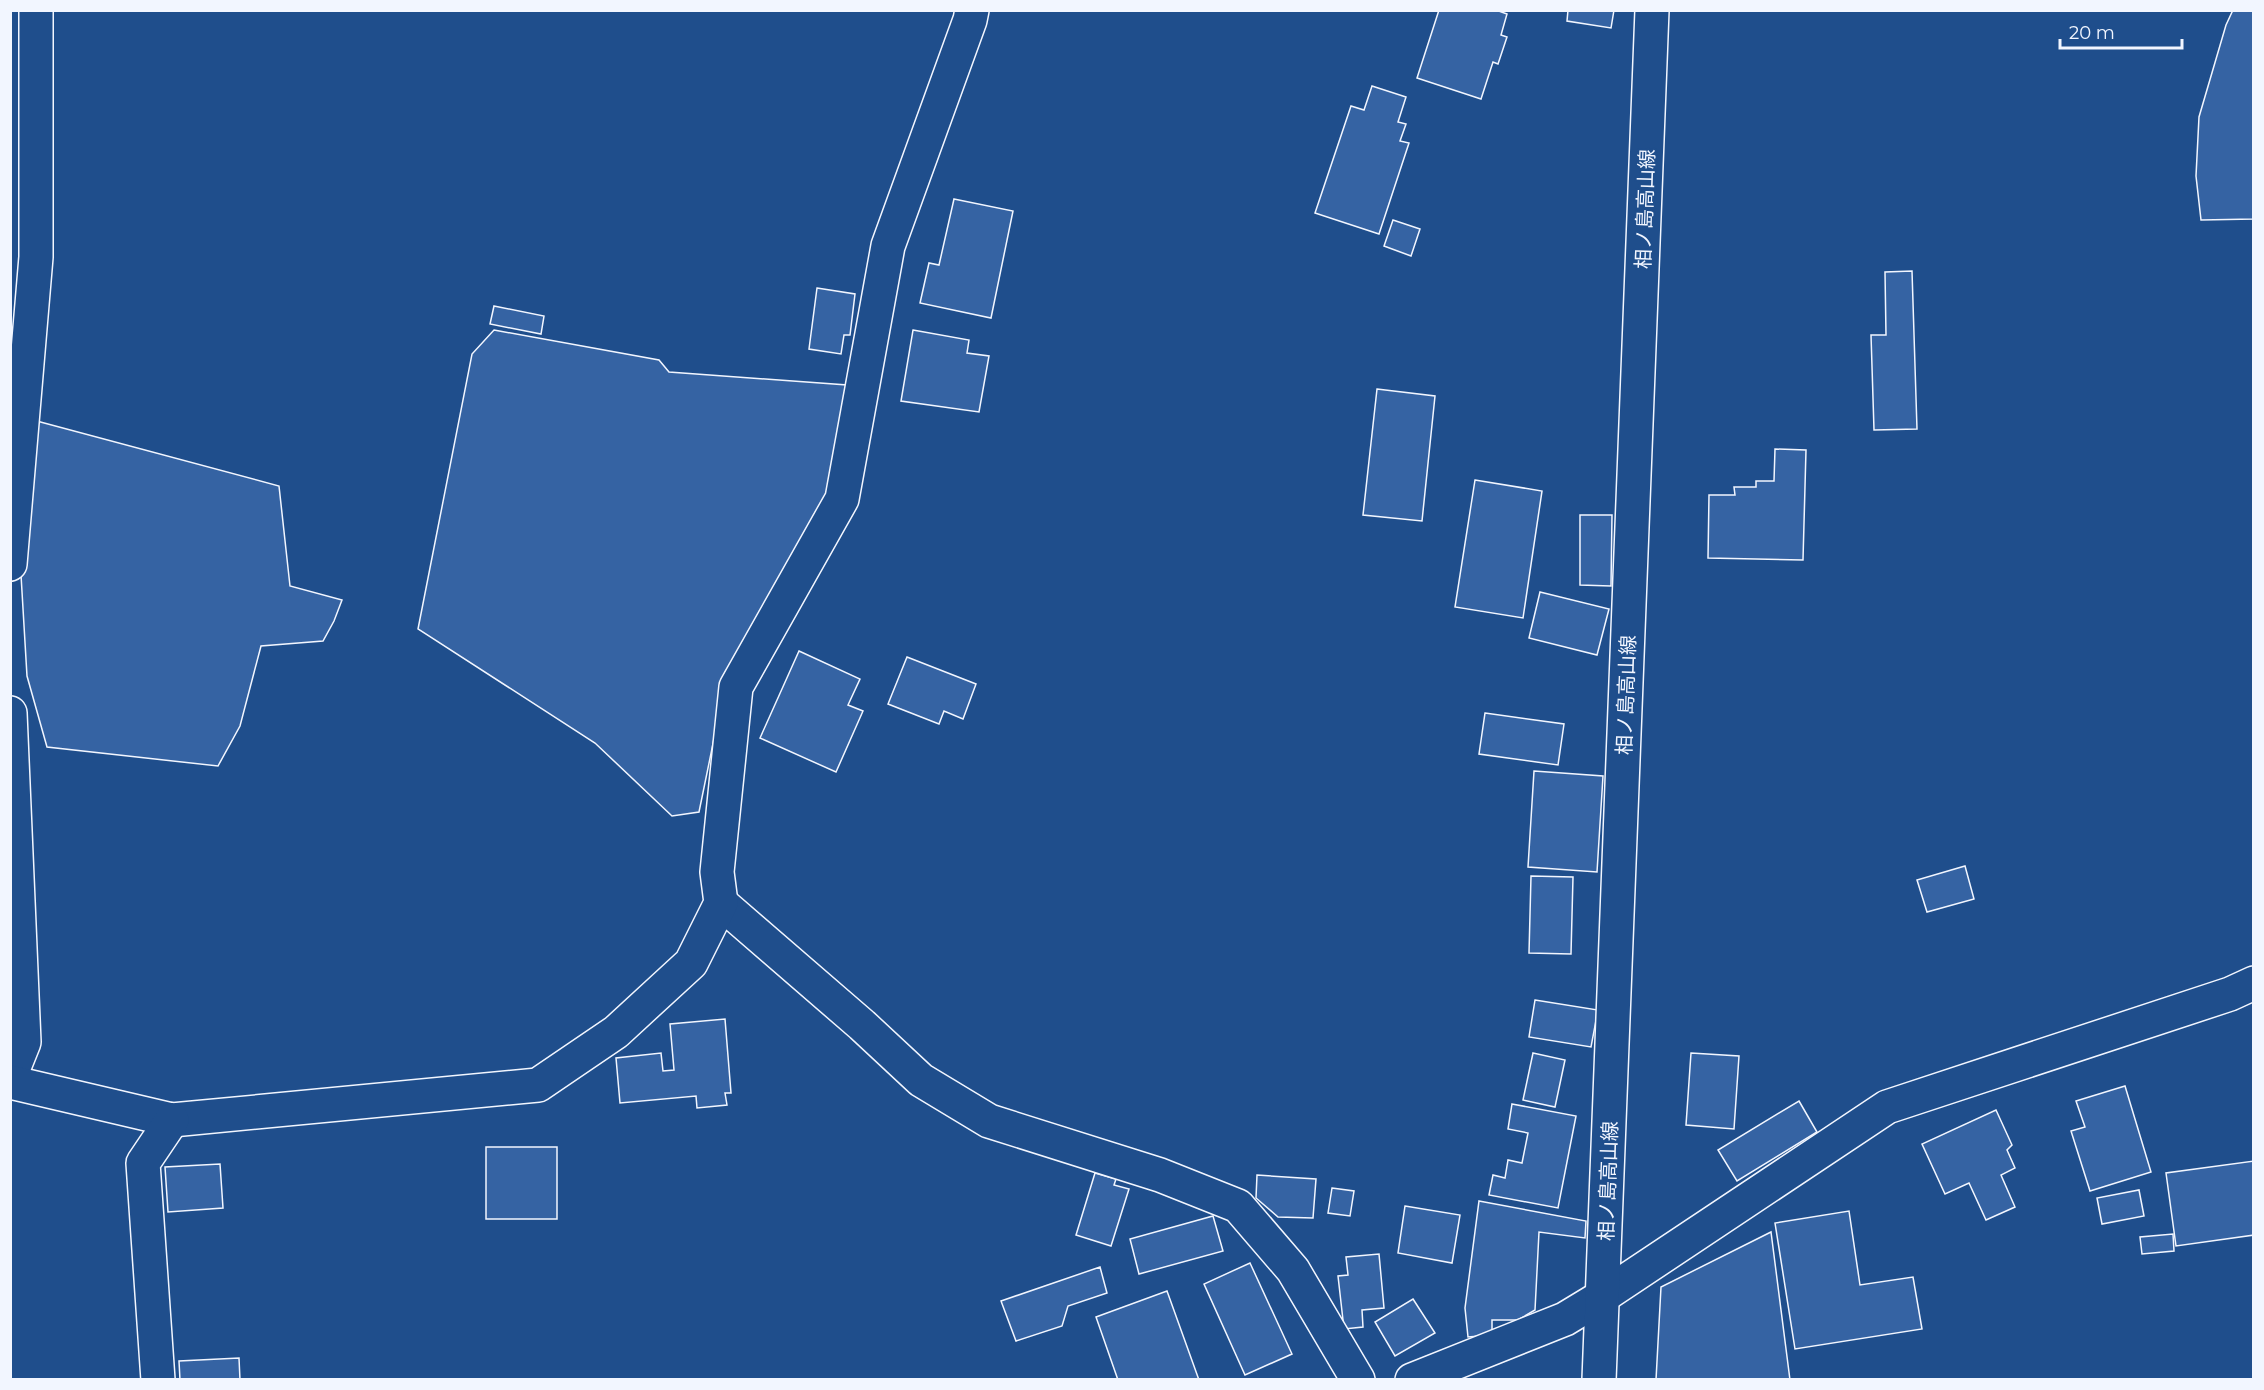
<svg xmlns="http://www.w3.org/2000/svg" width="2264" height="1390" font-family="Montserrat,'Noto Sans JP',sans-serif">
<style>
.building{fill:#3563a3;stroke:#f2f6ff;stroke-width:1.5}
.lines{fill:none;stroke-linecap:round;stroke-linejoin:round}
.minor-casing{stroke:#f2f6ff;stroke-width:36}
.secondary-casing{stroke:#f2f6ff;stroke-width:36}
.minor{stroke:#1f4e8c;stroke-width:33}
.secondary{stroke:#1f4e8c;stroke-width:33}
.labels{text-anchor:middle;stroke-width:4.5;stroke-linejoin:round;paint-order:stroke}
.street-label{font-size:20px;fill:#f2f6ff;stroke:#1f4e8c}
</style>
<rect width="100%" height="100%" fill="#1f4e8c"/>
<g class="building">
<polygon points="1439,10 1496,10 1507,14 1501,35 1507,37 1498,64 1493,62 1481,99 1417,78"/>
<polygon points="1568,10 1614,10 1611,28 1567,21"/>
<polygon points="2233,10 2254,10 2254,219 2201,220 2196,176 2199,117 2226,25"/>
<polygon points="1372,86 1406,97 1398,122 1406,124 1400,141 1409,143 1379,234 1315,213 1351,106 1364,110"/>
<polygon points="954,199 1013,211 991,318 920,303 929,263 939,265"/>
<polygon points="1393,220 1420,229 1411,256 1384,246"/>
<polygon points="1912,271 1917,429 1874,430 1871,335 1886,335 1885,272"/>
<polygon points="817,288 855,294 850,335 844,335 841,354 809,349"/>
<polygon points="494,306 544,316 541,334 490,324"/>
<polygon points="494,330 659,360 669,372 847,385 831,490 724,690 699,812 672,816 595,743 418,629 472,354"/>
<polygon points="913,330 969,340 967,353 989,356 979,412 901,401"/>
<polygon points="1377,389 1435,396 1422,521 1363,515"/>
<polygon points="33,420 279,486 290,586 342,600 334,621 323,641 261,646 240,726 218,766 47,747 27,676 20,558"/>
<polygon points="1775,449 1806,450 1803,560 1708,558 1709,495 1735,495 1734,487 1756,487 1756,481 1774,481"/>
<polygon points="1475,480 1542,491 1523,618 1455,607"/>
<polygon points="1580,515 1612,515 1611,586 1580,585"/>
<polygon points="1540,592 1609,609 1597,655 1529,638"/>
<polygon points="799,651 860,679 848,705 863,711 836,772 760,738"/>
<polygon points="907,657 976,684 963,719 944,711 939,724 888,704"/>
<polygon points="1485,713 1564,724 1558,765 1479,754"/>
<polygon points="1534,771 1603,776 1597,872 1528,867"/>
<polygon points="1965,866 1974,899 1927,912 1917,880"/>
<polygon points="1531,876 1573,877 1571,954 1529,953"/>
<polygon points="1535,1000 1598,1010 1591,1047 1529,1037"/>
<polygon points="725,1019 731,1093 725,1093 727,1105 697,1108 696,1096 620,1103 616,1058 661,1053 663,1071 674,1070 670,1024"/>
<polygon points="1533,1053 1565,1060 1555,1107 1523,1100"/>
<polygon points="1691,1053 1739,1056 1734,1129 1686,1125"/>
<polygon points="2125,1086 2151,1172 2090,1191 2071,1131 2085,1127 2076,1101"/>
<polygon points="1799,1101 1817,1132 1737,1181 1718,1150"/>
<polygon points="1512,1104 1576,1116 1558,1208 1489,1195 1493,1175 1505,1178 1508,1160 1522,1163 1528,1133 1508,1129"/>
<polygon points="1996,1110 2012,1145 2007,1150 2015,1168 2001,1175 2015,1207 1986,1220 1969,1183 1945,1194 1922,1144"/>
<rect x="486" y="1147" width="71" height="72"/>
<polygon points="2254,1161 2254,1235 2176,1246 2166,1173"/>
<polygon points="220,1164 223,1208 168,1212 165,1167"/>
<polygon points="1095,1173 1116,1179 1114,1185 1129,1189 1111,1246 1076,1235"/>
<polygon points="1257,1175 1316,1179 1313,1218 1278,1217 1256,1198"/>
<polygon points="1332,1188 1354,1191 1350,1216 1328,1213"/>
<polygon points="2139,1190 2144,1216 2102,1224 2097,1198"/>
<polygon points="1479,1201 1586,1221 1585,1238 1539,1232 1535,1310 1518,1320 1492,1320 1492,1335 1468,1337 1465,1308"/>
<polygon points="1405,1206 1460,1215 1452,1263 1398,1253"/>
<polygon points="1849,1211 1860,1285 1913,1277 1922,1329 1795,1349 1775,1223"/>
<polygon points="1213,1216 1223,1251 1139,1274 1130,1239"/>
<polygon points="1771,1232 1790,1380 1656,1380 1661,1287"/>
<polygon points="2173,1234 2174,1251 2142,1254 2140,1237"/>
<polygon points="1379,1254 1384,1308 1362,1310 1363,1327 1344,1329 1338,1276 1348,1275 1346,1257"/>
<polygon points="1250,1263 1292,1354 1245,1375 1204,1284"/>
<polygon points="1100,1267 1107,1293 1068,1306 1062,1326 1016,1341 1001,1301"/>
<polygon points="1167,1291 1199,1380 1118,1380 1096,1317"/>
<polygon points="1413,1299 1435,1333 1395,1356 1375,1322"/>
<polygon points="239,1358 240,1380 180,1380 179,1361"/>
</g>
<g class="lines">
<defs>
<g id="minor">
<polyline points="10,564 36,257 36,10"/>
<polyline points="10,713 24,1042 10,1077"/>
<polyline points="721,903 862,1025 921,1080 989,1121 1160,1175 1238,1206 1293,1270 1358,1380"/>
<polyline points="10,1082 172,1120 538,1085 616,1032 691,963 721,903 717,872 736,687 842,499 888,246 970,20 972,10"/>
<polyline points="158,1380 143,1163 172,1120"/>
<polyline points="1412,1380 1565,1319 1603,1296 1887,1107 2230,994 2254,983"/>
</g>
<polyline id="secondary" points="1599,1380 1652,10"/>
</defs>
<use href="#minor" class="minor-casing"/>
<use href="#secondary" class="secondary-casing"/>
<use href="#minor" class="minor"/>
<use href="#secondary" class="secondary"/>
</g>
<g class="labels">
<g class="street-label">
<text transform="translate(1645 209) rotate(-88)" y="7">相ノ島高山線</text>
<text transform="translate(1626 695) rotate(-88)" y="7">相ノ島高山線</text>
<text transform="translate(1608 1181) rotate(-88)" y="7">相ノ島高山線</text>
</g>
</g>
<rect width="2264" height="1390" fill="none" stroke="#f2f6ff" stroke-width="24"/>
<path d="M2060 39v9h122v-9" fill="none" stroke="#f2f6ff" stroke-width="3"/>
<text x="2069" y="39" font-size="18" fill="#f2f6ff" stroke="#1f4e8c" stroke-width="4.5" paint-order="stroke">20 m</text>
</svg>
